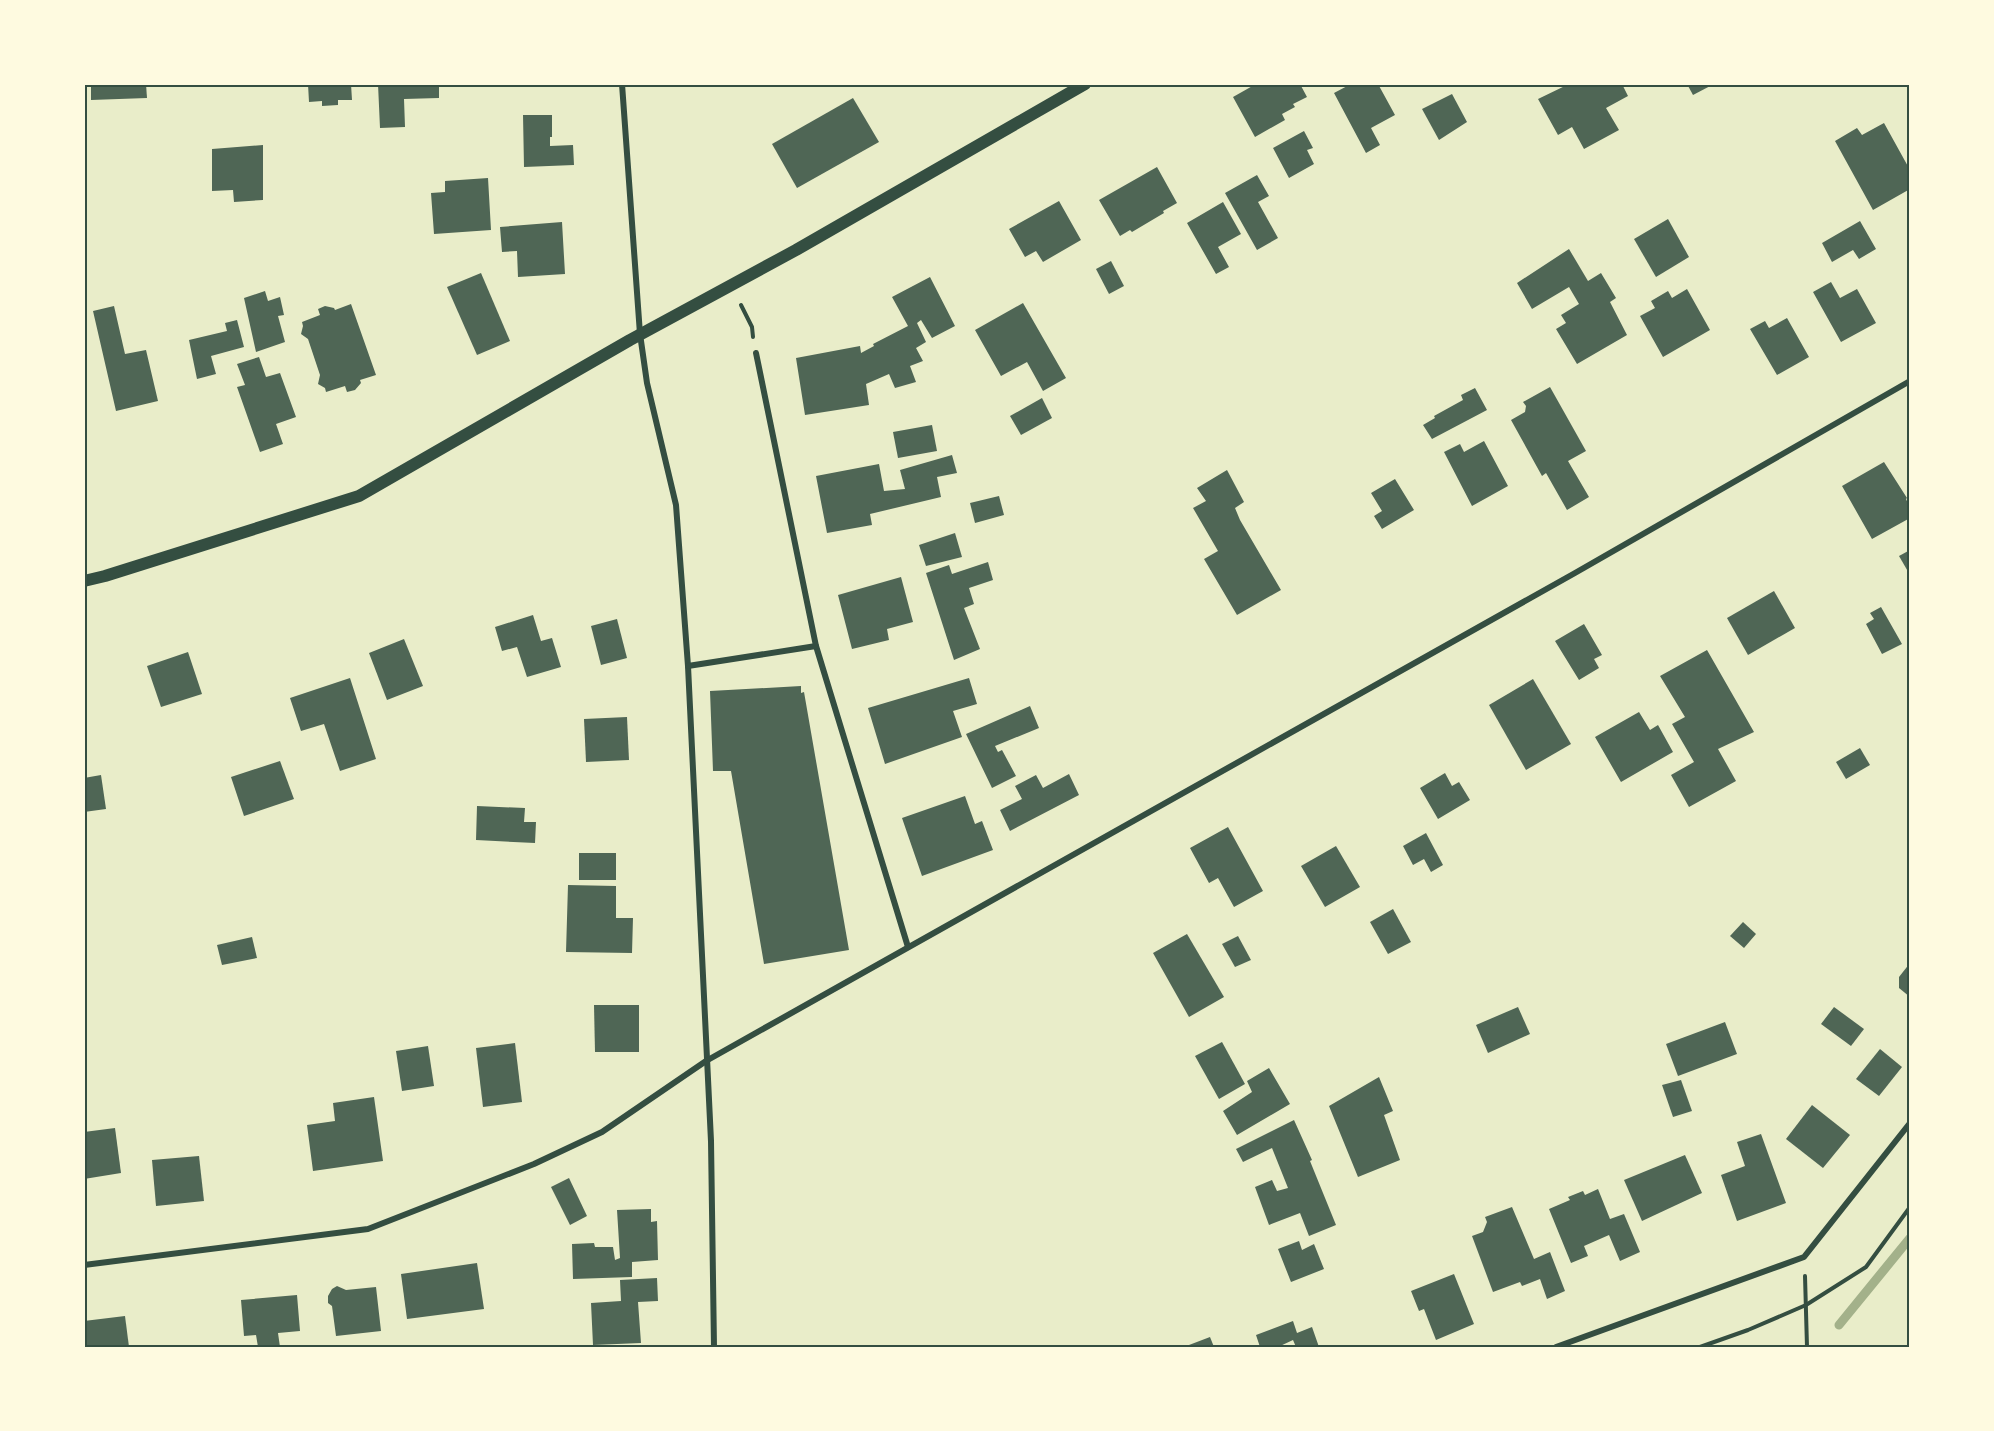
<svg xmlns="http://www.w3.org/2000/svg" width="1994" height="1431" font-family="Quicksand,sans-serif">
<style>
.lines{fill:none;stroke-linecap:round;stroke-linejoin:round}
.stream{stroke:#a3b18a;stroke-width:9}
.building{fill:#4f6655}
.path{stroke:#344e41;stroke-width:4}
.minor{stroke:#344e41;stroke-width:6}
.secondary{stroke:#344e41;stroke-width:12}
.neatline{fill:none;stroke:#344e41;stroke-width:2}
</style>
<rect width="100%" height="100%" fill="#e9edc9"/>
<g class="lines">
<polyline class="stream" points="1839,1325 1910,1238"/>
</g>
<g class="building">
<polygon points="91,84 146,84 147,98 91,100"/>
<polygon points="308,84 351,84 352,100 338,100 338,105 322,106 322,101 309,102"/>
<polygon points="378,84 439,84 439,98 404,99 405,127 380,128"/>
<polygon points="518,84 556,84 556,86 518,87"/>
<polygon points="1256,84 1300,84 1307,97 1293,104 1295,107 1282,114 1285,120 1255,137 1233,97"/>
<polygon points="1351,84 1378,84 1395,115 1371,128 1380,145 1366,153 1334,93"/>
<polygon points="1569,84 1626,84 1623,86 1628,96 1606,108 1619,130 1584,149 1572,127 1558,135 1538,99"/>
<polygon points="1687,84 1714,84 1693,95"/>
<polygon points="1452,94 1467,122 1439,140 1422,109"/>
<polygon points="853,98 879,142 797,188 772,144"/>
<polygon points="523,115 552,115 552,137 550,137 550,146 573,145 574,165 524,167"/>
<polygon points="1884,123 1910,170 1910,189 1873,210 1835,141 1857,128 1862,135"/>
<polygon points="1304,131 1313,148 1307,150 1314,164 1289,178 1273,148"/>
<polygon points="263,145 263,200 234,202 233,190 212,191 212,149"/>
<polygon points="1157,167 1177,203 1163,211 1164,213 1132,232 1130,230 1120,236 1099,200"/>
<polygon points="1257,175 1269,196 1258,202 1278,238 1257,250 1225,193"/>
<polygon points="488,178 491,230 434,234 431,193 445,192 445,181"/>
<polygon points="1059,201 1081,240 1043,262 1036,251 1025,257 1009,229"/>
<polygon points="1223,202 1241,234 1218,247 1229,267 1216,274 1187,223"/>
<polygon points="1668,219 1689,257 1656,277 1634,239"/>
<polygon points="1860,221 1876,249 1859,259 1853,250 1832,262 1822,243"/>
<polygon points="562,222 565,274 518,277 517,251 502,252 500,227"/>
<polygon points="1569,249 1588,281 1601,273 1616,298 1610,302 1627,335 1577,364 1556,329 1566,323 1561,315 1579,304 1569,287 1532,309 1517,283"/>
<polygon points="1111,261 1124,286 1109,294 1096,269"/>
<polygon points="481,273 510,341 477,355 447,287"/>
<polygon points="930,277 955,326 932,338 921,320 917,323 926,342 916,348 923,361 910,366 916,382 895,388 889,374 866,384 869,405 805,415 796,358 860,346 861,353 874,346 873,344 908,326 892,297"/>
<polygon points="1831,282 1840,298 1857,289 1876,323 1841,342 1813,292"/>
<polygon points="1687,289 1710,330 1663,357 1640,316 1655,308 1651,301 1668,291 1672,298"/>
<polygon points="265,291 268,301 280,297 284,315 278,316 285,342 256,352 244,298"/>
<polygon points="1023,303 1066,378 1043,391 1027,362 1001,376 975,330"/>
<polygon points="351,304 376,375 360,380 361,383 355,390 347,392 345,386 326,392 325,388 318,384 320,375 308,339 301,334 303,326 302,322 320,315 318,309 325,306 334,308 335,310"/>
<polygon points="114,306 125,354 146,350 158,401 116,411 93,311"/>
<polygon points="1787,318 1809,357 1777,375 1750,329 1765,321 1769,328"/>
<polygon points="237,320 244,347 211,356 216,374 197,379 189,340 227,331 225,323"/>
<polygon points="259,357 266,377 280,373 296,417 276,424 283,444 260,452 237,387 245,385 237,364"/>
<polygon points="1550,387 1586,451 1568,461 1589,497 1567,510 1546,473 1542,476 1511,420 1525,412 1526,406 1523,402"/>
<polygon points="1475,388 1487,410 1432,439 1423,425 1435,418 1434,416 1463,400 1461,395"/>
<polygon points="1042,398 1052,418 1021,435 1010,416"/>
<polygon points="932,425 937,451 898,458 893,432"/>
<polygon points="1484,441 1508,486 1472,506 1444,452 1460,444 1464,452"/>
<polygon points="952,455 957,473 937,477 941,497 870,514 872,525 827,533 816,476 879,464 884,491 905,489 900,470"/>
<polygon points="1884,462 1907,498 1906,499 1910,508 1910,518 1872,539 1842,486"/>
<polygon points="1227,470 1244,502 1235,508 1240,520 1281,590 1237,615 1204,559 1218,551 1193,508 1206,501 1197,488"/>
<polygon points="1395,479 1414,510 1382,529 1374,516 1382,511 1371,493"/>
<polygon points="999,496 1004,515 975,523 970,503"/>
<polygon points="955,533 962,557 926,566 919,545"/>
<polygon points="1910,550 1910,575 1899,556"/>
<polygon points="988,562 993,580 969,588 974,604 964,608 980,649 954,660 926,573 949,565 952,574"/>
<polygon points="901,577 913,622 887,629 889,640 852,649 838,595"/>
<polygon points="1774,591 1795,628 1748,655 1727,618"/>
<polygon points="1881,607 1902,644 1882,654 1866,624 1874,619 1870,613"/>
<polygon points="533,615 541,641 552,638 561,667 527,677 517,647 502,651 495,627"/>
<polygon points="617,619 627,658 601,665 591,626"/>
<polygon points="1584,624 1602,655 1594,659 1599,668 1579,680 1555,641"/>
<polygon points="404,639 423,686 387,700 369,653"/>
<polygon points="1707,650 1754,732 1718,749 1736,781 1689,807 1671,775 1694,762 1672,724 1685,717 1660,676"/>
<polygon points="188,652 202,694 161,707 147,666"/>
<polygon points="350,678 376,759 340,771 324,724 301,731 290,698"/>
<polygon points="969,678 977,704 953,711 962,737 885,764 868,708"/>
<polygon points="1533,679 1571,744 1526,770 1489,705"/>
<polygon points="801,686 801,693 804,692 849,950 764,964 731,771 713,771 710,691"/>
<polygon points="1030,706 1039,728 995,746 998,752 1002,750 1016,776 992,788 966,734"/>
<polygon points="1639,712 1650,730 1658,725 1673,752 1621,782 1595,737"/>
<polygon points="627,717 629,760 586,762 584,719"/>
<polygon points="1860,748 1870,765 1846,779 1836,762"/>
<polygon points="280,761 294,799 244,816 231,777"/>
<polygon points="1445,773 1452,786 1459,782 1470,800 1438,819 1420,788"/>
<polygon points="1069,774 1079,795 1010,831 1000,810 1022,799 1015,786 1036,775 1043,788"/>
<polygon points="101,775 106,809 84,812 84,778"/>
<polygon points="965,796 975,824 982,821 993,850 922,876 902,818"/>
<polygon points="477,806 525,808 524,822 536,822 535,843 476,840"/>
<polygon points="1228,827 1263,891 1234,907 1218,878 1209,883 1190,848"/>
<polygon points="1426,833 1443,865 1431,872 1424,859 1413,865 1403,846"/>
<polygon points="1336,846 1360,887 1325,907 1301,866"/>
<rect x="579" y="853" width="37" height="27"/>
<polygon points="568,885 616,886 616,918 633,918 632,953 566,952"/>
<polygon points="1393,909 1411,942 1388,954 1370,922"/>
<polygon points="1743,922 1756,934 1744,948 1730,936"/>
<polygon points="1187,934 1224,997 1189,1017 1153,953"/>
<polygon points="1238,936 1251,960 1235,967 1222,944"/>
<polygon points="252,937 257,958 222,965 217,945"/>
<polygon points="1910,963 1910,997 1899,988 1899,977"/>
<polygon points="594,1005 639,1005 639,1052 595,1052"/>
<polygon points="1518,1007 1530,1034 1488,1053 1476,1025"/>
<polygon points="1834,1007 1864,1029 1851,1046 1821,1024"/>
<polygon points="1725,1022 1737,1054 1678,1076 1666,1044"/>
<polygon points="1222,1042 1245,1084 1219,1099 1195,1056"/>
<polygon points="515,1043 522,1102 483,1107 476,1048"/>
<polygon points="428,1046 434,1086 402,1091 396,1051"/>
<polygon points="1880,1049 1902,1067 1879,1096 1856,1079"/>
<polygon points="1269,1068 1290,1104 1237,1135 1223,1111 1252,1092 1247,1081"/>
<polygon points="1379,1077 1393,1111 1384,1115 1400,1160 1358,1177 1329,1106"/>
<polygon points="1681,1080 1692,1111 1673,1117 1662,1085"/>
<polygon points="374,1097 383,1161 313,1171 307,1125 335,1121 333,1103"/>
<polygon points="1812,1105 1850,1135 1823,1168 1786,1139"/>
<polygon points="1294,1120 1312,1160 1310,1161 1336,1225 1309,1236 1300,1213 1269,1225 1255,1187 1272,1180 1277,1191 1288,1188 1272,1148 1243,1162 1236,1149"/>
<polygon points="115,1128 121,1173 84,1179 84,1132"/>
<polygon points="1761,1134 1786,1203 1737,1221 1721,1175 1745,1166 1737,1142"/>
<polygon points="1685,1155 1702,1193 1642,1221 1624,1180"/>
<polygon points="199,1156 204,1201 156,1206 152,1160"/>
<polygon points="569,1178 587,1216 570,1225 551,1187"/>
<polygon points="1598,1189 1610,1219 1624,1214 1640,1252 1620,1261 1609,1235 1584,1246 1588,1256 1571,1263 1549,1209 1570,1200 1568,1197 1583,1191 1585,1195"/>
<polygon points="1512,1207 1534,1259 1550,1252 1565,1291 1547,1299 1540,1279 1522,1286 1520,1282 1493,1292 1472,1236 1483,1232 1487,1222 1485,1217"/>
<polygon points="651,1209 651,1222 657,1221 658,1260 632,1262 632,1277 573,1279 572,1244 594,1243 595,1247 613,1247 615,1260 620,1258 617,1210"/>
<polygon points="1299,1241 1302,1250 1314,1244 1324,1269 1291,1282 1278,1249"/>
<polygon points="477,1263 484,1309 407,1319 401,1274"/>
<polygon points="1454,1274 1474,1324 1436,1340 1424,1309 1419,1311 1411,1291"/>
<polygon points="657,1278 658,1301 638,1302 641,1343 593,1345 591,1303 621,1301 620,1280"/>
<polygon points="337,1286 346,1290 376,1287 381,1331 336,1336 332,1306 328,1303 328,1296 332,1289"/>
<polygon points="297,1295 300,1331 278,1333 280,1347 258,1347 256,1335 244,1336 241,1300"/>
<polygon points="125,1316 129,1347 85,1347 84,1321"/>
<polygon points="1293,1321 1297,1333 1312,1327 1319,1347 1296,1347 1293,1340 1278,1347 1260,1347 1256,1335"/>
<polygon points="1210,1337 1214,1347 1189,1347 1189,1345"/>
</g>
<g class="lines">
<g class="path">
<polyline points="741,305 752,327 753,337"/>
<polyline points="1805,1276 1807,1347"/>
<polyline points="1700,1347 1748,1330 1806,1305 1866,1267 1910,1207"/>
</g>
<g class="minor">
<polyline points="622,84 640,334 647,383 676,505 688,666 711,1141 714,1347"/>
<polyline points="816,646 908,947"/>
<polyline points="688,666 816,646 756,353"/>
<polyline points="84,1265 368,1229 534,1164 602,1132 706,1061 1575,573 1910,381"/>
<polyline points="1556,1347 1804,1257 1910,1123"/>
</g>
<polyline class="secondary" points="84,581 105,576 359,496 630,340 796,250 1085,84"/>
</g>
<rect width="1994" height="1431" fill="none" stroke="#fefae0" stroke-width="171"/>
<rect x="86" y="86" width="1822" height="1260" class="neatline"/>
</svg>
